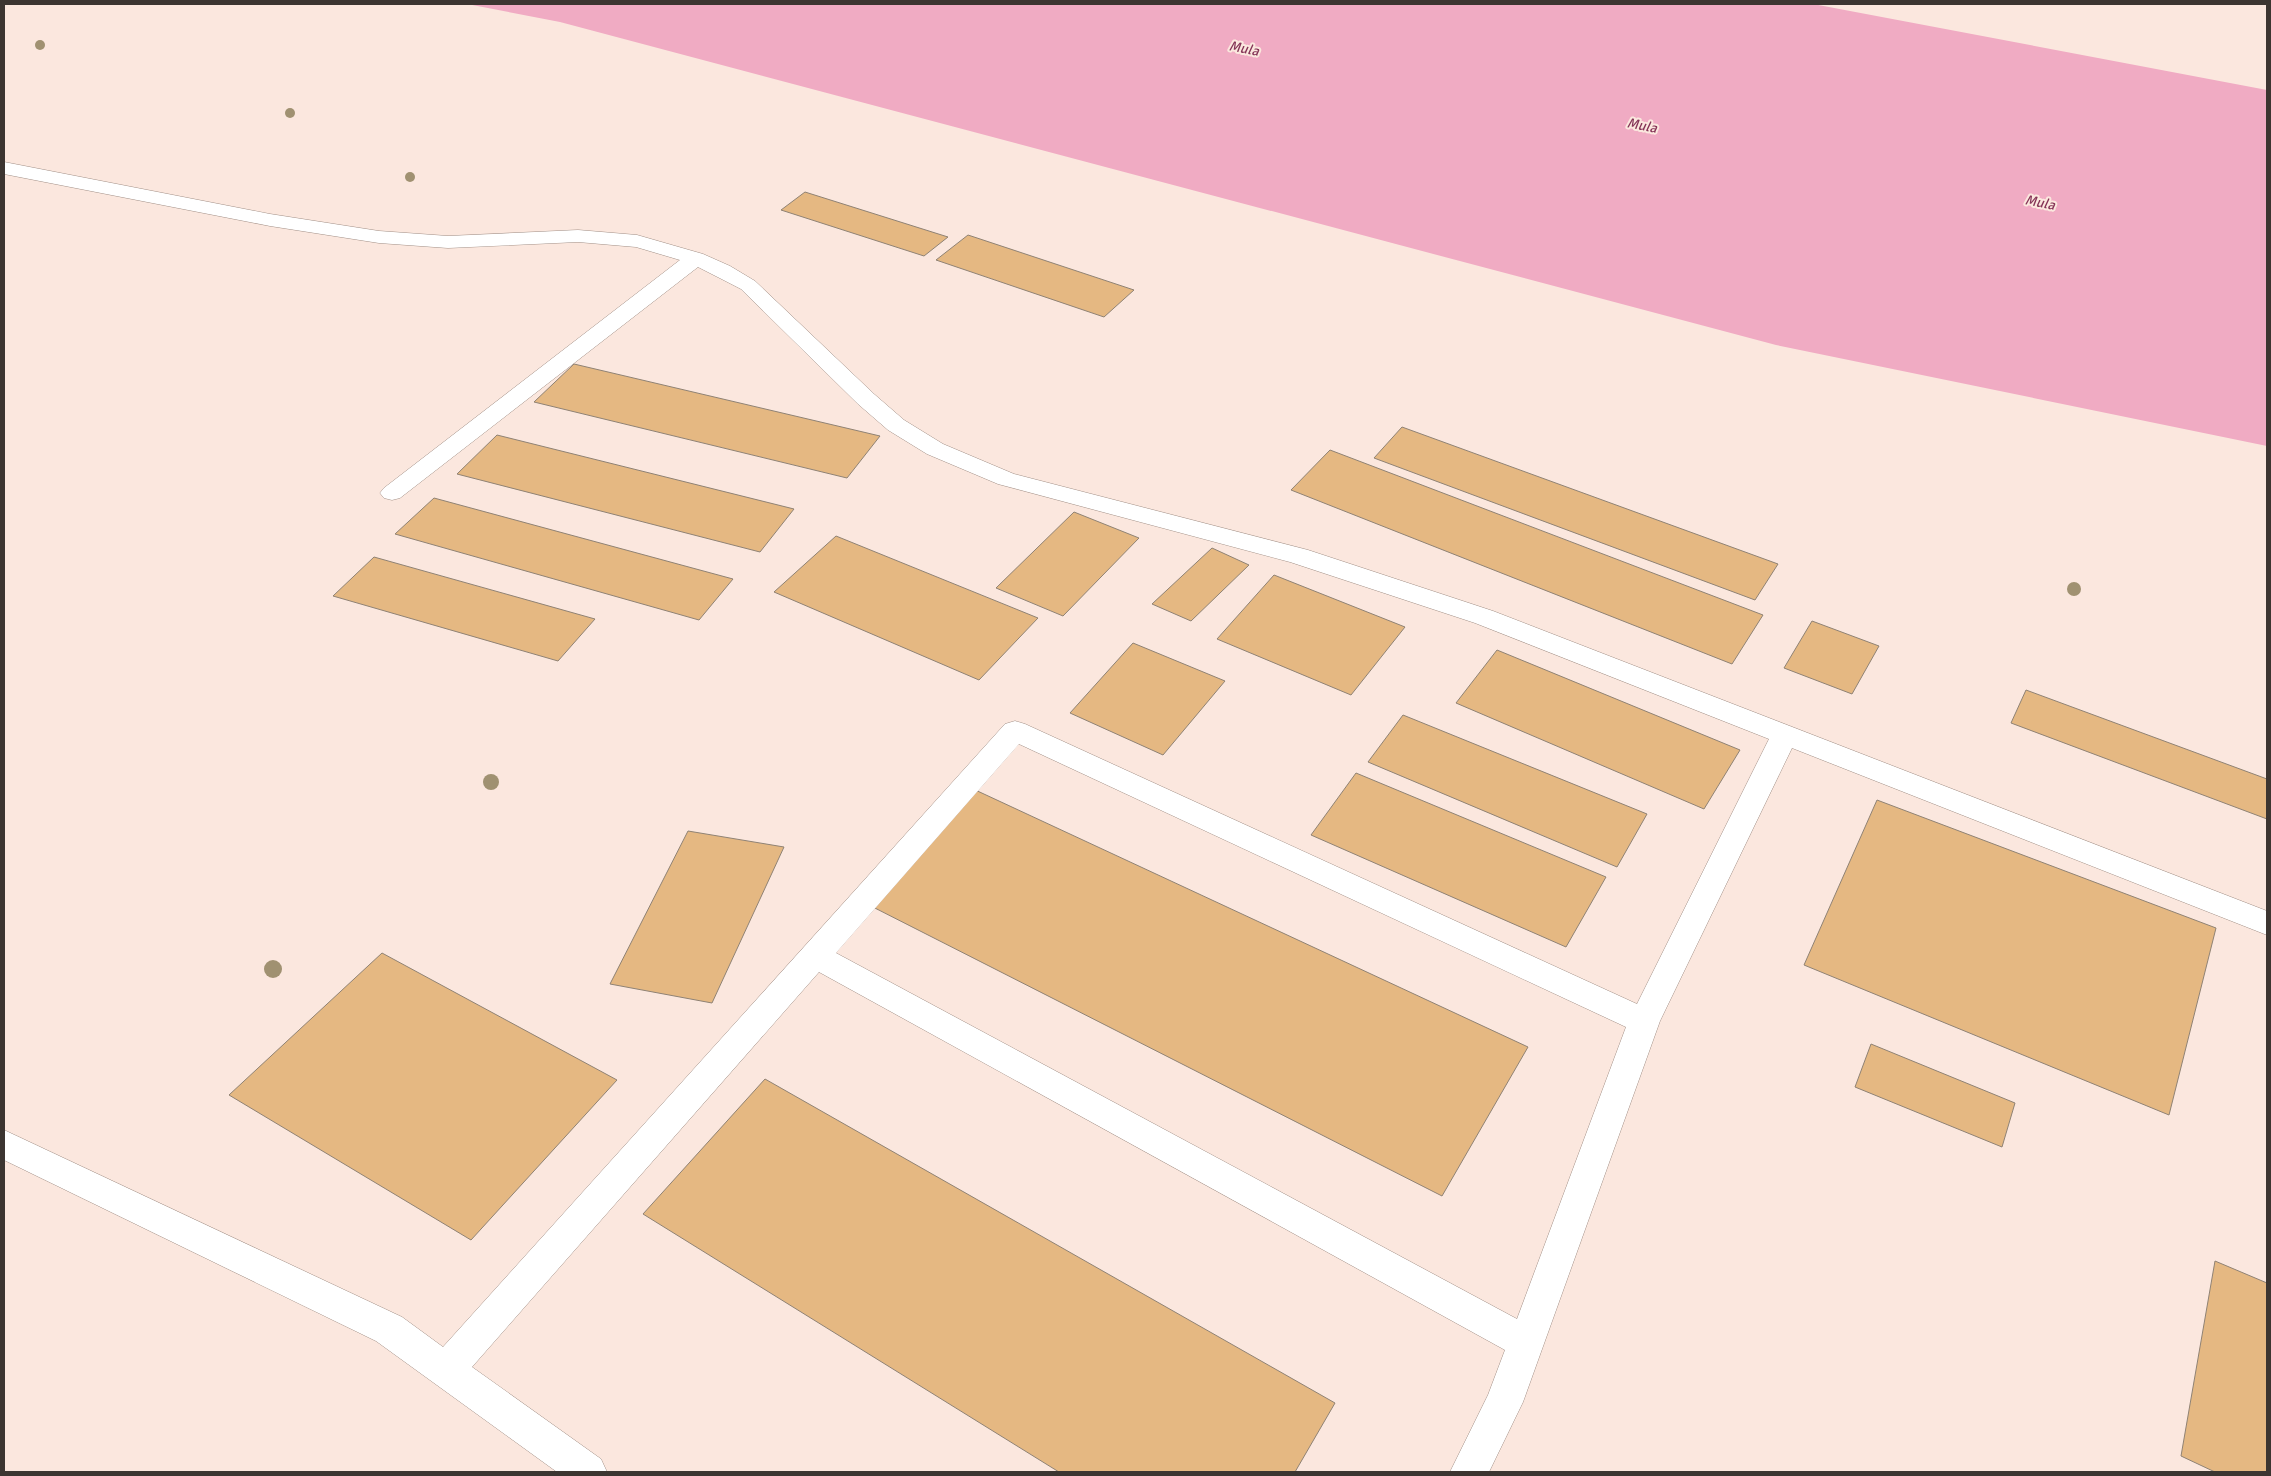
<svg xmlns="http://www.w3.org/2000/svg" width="2271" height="1476" font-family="Signika,sans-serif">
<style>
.water{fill:#f0abc3}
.building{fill:#e5b882;stroke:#8f8274}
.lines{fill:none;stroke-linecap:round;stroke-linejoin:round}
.minor-casing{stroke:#a29087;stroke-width:1}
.minor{fill:#fff;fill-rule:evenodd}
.tree{fill:#a09171}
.labels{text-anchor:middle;stroke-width:4;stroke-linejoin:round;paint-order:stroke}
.far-water-label{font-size:14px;font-style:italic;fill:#853457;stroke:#fbe7de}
</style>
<rect width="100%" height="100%" fill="#fbe7de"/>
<polygon class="water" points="467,4 1813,4 2267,90 2267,446 1776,345 560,22"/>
<g class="building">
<polygon points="805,192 948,237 924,256 781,210"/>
<polygon points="968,235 1134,290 1104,317 936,260"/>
<polygon points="574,364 880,436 847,478 534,402"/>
<polygon points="1402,427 1778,564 1755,600 1374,458"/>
<polygon points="497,435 794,509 760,552 457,474"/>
<polygon points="1330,450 1763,615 1732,664 1291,490"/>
<polygon points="434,498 733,579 699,620 395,534"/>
<polygon points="1074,512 1139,538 1063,616 996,588"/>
<polygon points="836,536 1038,618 979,680 774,592"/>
<polygon points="1212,548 1249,565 1191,621 1152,604"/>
<polygon points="374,557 595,619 558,661 333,596"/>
<polygon points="1274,575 1405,627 1351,695 1217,639"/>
<polygon points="1812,621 1879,646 1852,694 1784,668"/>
<polygon points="1133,643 1225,681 1163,755 1070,713"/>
<polygon points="1497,650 1740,750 1704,809 1456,703"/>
<polygon points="2026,690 2267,779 2267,819 2011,723"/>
<polygon points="1403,715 1647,814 1617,867 1368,762"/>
<polygon points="1356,773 1606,877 1566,947 1311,835"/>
<polygon points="971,788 1528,1047 1442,1196 865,903"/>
<polygon points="1877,800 2216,928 2169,1115 1804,965"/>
<polygon points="688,831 784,847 712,1003 610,984"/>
<polygon points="382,953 617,1080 471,1240 229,1095"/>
<polygon points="1871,1044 2015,1103 2002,1147 1855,1087"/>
<polygon points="765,1079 1335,1403 1295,1472 1059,1472 643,1214"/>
<polygon points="2215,1261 2267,1283 2267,1472 2215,1472 2181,1456"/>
</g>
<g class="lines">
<defs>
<path id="minor" d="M4 162 270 214 379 231 448 236 578 230 637 235 703 254 730 266 755 281 874 394 904 420 943 444 1014 474 1308 550 1493 611 2267 911V935L1792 748 1660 1021 1523 1402 1489 1472H1450L1488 1395 1505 1350 819 972 472 1367 601 1459 607 1472H557L376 1341 4 1160V1130L402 1317 443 1347 1005 724 1015 721 1025 724 1637 1004 1769 739 1475 623 1290 562 998 484 927 454 888 430 858 404 741 289 698 267 400 498 392 500 384 498 380 493 384 488 680 260 636 247 578 242 448 248 379 243 270 226 4 174ZM1019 744 1626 1027 1517 1319 836 953Z"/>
</defs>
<use href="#minor" class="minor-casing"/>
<use href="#minor" class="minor"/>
</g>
<g class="tree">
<circle cx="40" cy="45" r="5"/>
<circle cx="290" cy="113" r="5"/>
<circle cx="410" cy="177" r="5"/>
<circle cx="2074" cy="589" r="7"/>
<circle cx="491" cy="782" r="8"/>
<circle cx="273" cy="969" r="9"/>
</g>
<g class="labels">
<g class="far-water-label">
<text transform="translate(1244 48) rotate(11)" y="5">Mula</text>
<text transform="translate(1642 125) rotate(11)" y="5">Mula</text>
<text transform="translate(2040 202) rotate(11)" y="5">Mula</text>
</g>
</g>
<rect width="2271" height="1476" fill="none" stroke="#3c3531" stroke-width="10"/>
</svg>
